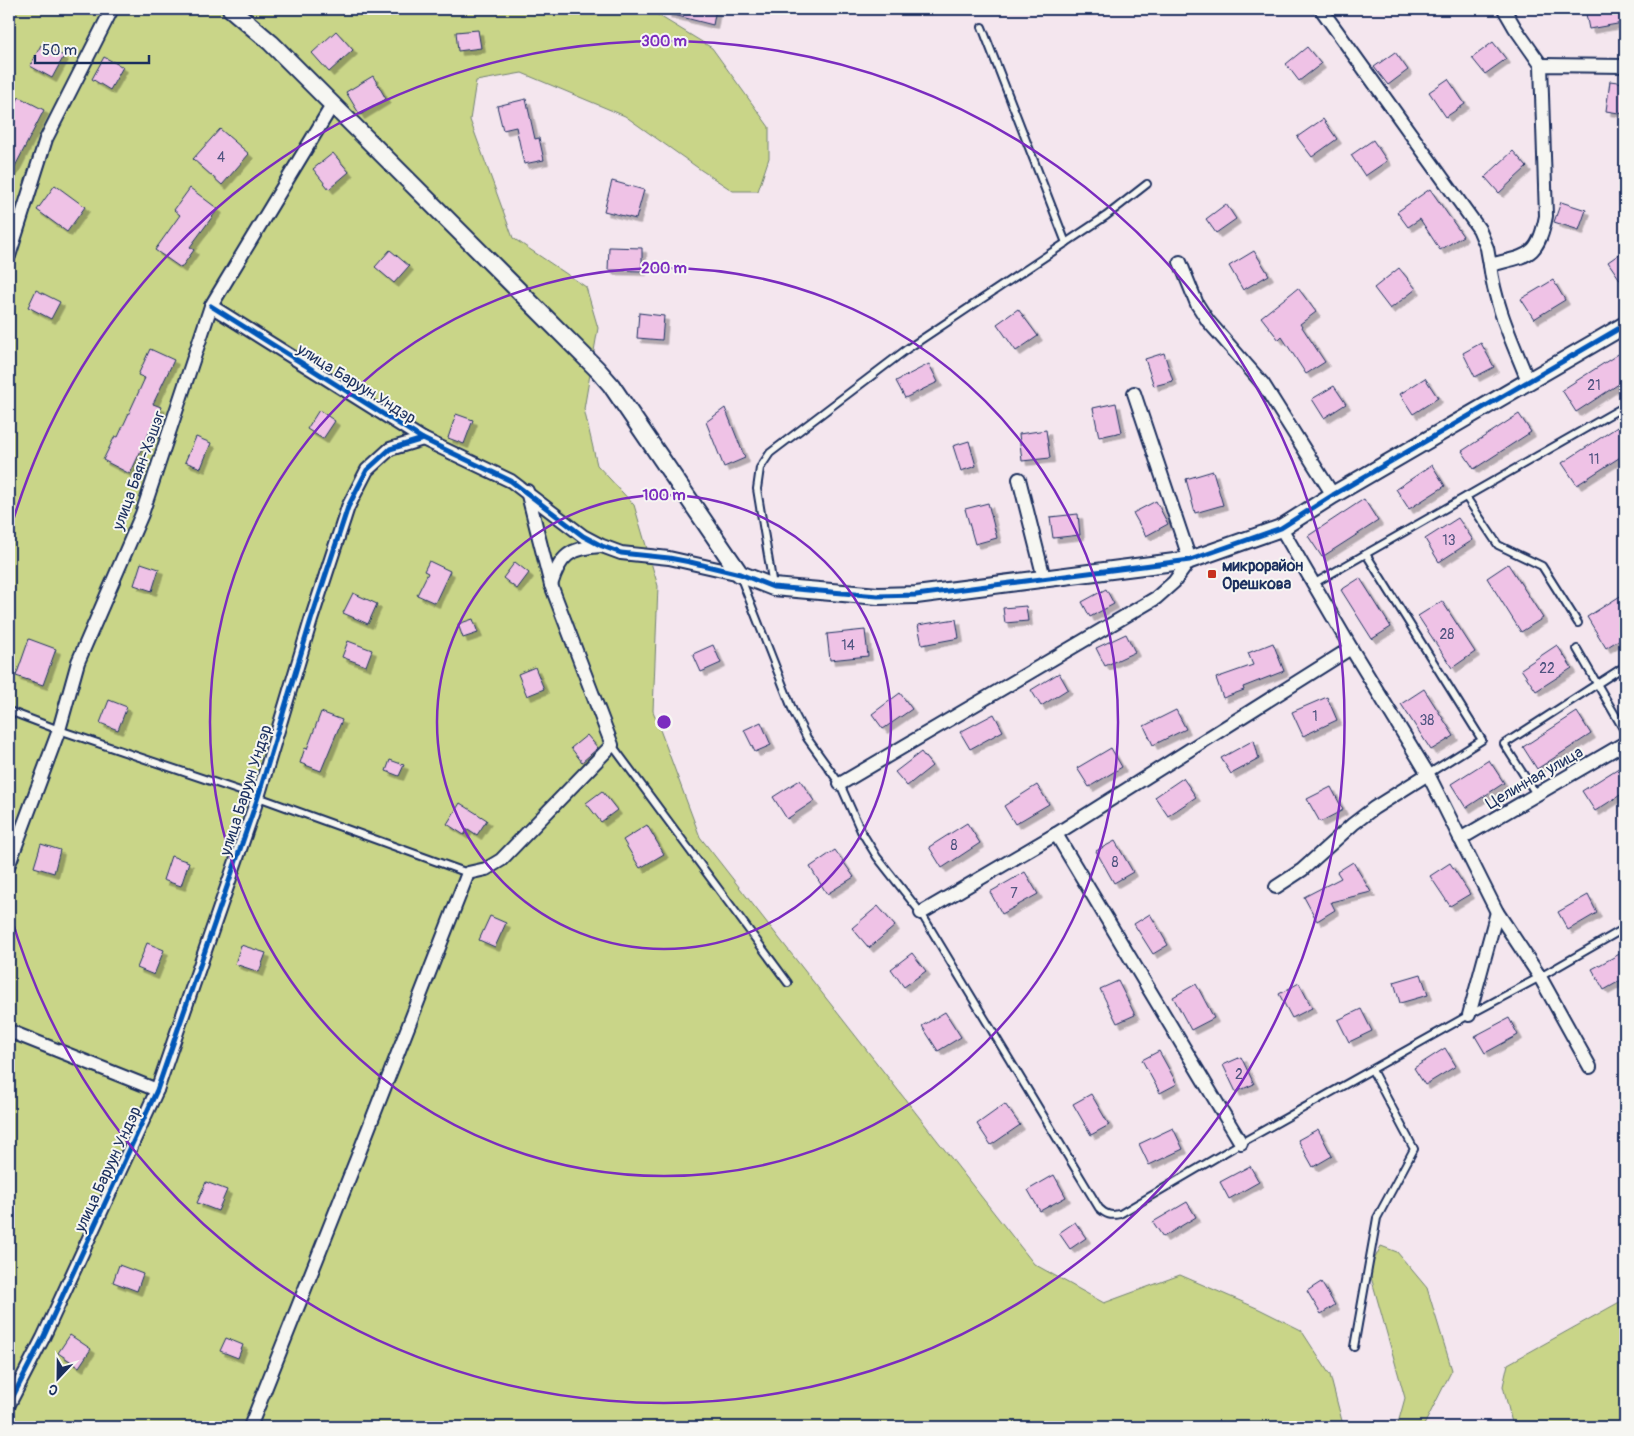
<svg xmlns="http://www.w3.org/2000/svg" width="1634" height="1436" font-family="Pangolin,sans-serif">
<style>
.green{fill:#c9d588;stroke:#728273}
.building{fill:#efc2e6;stroke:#1b2f5e;filter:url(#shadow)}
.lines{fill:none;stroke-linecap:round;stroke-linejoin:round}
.service-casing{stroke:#1b2f5e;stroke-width:10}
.minor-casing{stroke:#1b2f5e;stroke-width:16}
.tertiary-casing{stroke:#1b2f5e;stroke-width:20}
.service{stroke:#f6f6f2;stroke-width:6}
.minor{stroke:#f6f6f2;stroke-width:12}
.tertiary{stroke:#f6f6f2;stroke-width:16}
.cycleway-casing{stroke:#f6f6f2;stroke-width:8}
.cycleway{stroke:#0057b8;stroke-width:5}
.ring{fill:none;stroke:#7b2cbf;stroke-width:2.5}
.poi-dot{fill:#c8321e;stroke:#f6f6f2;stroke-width:2}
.labels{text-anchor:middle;stroke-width:4;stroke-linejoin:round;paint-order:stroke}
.number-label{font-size:14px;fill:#505480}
.street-label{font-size:16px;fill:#1b2f5e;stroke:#f6f6f2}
.poi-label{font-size:16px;font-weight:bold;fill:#1b2f5e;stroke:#f6f6f2;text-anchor:start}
.centre{fill:#7b2cbf;stroke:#f6f6f2;stroke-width:2.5}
.ring-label{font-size:15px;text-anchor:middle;font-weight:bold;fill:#7b2cbf;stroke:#f6f6f2;stroke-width:4;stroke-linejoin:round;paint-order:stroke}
</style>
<defs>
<filter id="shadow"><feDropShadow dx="4.5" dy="4.5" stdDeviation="0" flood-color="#0004"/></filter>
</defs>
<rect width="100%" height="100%" fill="#f4e6ee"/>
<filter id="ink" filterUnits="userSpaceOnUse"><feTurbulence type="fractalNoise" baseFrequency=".02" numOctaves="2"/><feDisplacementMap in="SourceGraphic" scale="10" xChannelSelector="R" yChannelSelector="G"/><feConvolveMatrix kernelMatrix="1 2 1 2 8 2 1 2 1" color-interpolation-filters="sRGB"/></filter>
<g filter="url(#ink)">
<g class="green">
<polygon points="9,9 648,9 712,48 769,127 769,158 758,191 733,191 701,170 625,116 522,73 476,81 470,120 513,238 586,287 598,328 584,409 597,465 634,505 658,586 653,711 700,837 1034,1264 1104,1303 1180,1275 1259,1309 1301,1330 1330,1375 1342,1421 1351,1427 9,1427"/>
<polygon points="1381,1246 1397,1252 1427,1288 1452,1370 1423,1427 1397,1427 1405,1398 1369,1270"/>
<polygon points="1625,1299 1625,1427 1513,1427 1503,1386 1508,1364"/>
</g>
<g class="building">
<polygon points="667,9 716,9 713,25 666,13"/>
<polygon points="1585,9 1620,9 1623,23 1589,29"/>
<polygon points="478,30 481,48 458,51 456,32"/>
<polygon points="336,31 353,50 329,72 312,53"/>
<polygon points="1493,42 1506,59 1485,74 1472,58"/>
<polygon points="41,45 64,56 52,78 30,66"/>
<polygon points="1307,47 1321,64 1299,81 1286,64"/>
<polygon points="1395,52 1408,70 1388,85 1374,67"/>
<polygon points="104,57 123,67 110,90 92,79"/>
<polygon points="373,76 386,99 360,115 346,92"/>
<polygon points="1448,79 1465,104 1446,117 1429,92"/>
<polygon points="1610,81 1625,83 1625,114 1606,111"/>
<polygon points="19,97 44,110 9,178 9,118"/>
<polygon points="526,99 535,139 539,138 544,160 524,164 516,127 503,130 497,106"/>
<polygon points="1323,119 1337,139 1312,157 1297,137"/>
<polygon points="220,129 249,154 222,185 193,159"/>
<polygon points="1373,140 1387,161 1365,176 1351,155"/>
<polygon points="1513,151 1527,167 1499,193 1485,177"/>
<polygon points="333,153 349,172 329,189 313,169"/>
<polygon points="612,181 644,190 636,219 604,211"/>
<polygon points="55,185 85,207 67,232 37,210"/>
<polygon points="190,188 218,209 190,247 194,250 181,268 155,250 180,215 174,210"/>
<polygon points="1430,189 1463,236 1440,250 1420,219 1408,227 1397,212"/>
<polygon points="1561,202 1586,210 1579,230 1554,222"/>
<polygon points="1226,204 1236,219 1216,233 1206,219"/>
<polygon points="609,247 642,248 642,271 608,270"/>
<polygon points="390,250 409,266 394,283 375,267"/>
<polygon points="1625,250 1625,287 1608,262"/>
<polygon points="1254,251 1269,275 1243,290 1229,266"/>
<polygon points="1399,268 1416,289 1390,309 1374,288"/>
<polygon points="1553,280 1565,300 1534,319 1521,299"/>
<polygon points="1298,288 1316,312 1300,324 1325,362 1306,374 1282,337 1279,340 1261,317"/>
<polygon points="36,290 60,302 51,319 28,307"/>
<polygon points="1018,309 1038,336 1016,351 997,324"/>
<polygon points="639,313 664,316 662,340 637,338"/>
<polygon points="1481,343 1494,367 1475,377 1463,353"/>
<polygon points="150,349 174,360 153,404 161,407 130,474 103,460 115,436 118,437 145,378 138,375"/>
<polygon points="1164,353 1173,381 1154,386 1145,359"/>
<polygon points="1620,353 1625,361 1625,380 1576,412 1562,390"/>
<polygon points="929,364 938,382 905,398 896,381"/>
<polygon points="1425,378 1438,398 1413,414 1400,394"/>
<polygon points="1334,386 1346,404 1324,418 1312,399"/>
<polygon points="1116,403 1122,432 1099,437 1093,408"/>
<polygon points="725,408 745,458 724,467 706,422"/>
<polygon points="319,410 335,421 323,439 307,429"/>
<polygon points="456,414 473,420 464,444 448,438"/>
<polygon points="1519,414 1531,432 1474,469 1462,451"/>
<polygon points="1625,422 1625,454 1577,485 1562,463"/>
<polygon points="1046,430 1050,458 1022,461 1019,434"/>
<polygon points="196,437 211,443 201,468 185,462"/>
<polygon points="969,441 976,466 961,471 953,446"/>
<polygon points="1432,465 1445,486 1409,509 1396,489"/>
<polygon points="1213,471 1223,505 1195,513 1186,479"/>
<polygon points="1364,499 1378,521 1322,557 1308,536"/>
<polygon points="1156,501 1168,524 1146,536 1133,513"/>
<polygon points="988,503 997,538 975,544 965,509"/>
<polygon points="1078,514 1080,535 1053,538 1050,517"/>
<polygon points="1458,518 1473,540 1439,562 1425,539"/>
<polygon points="429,561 450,571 435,603 417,595 428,573 424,571"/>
<polygon points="515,562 529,573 517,589 503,578"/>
<polygon points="141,563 159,569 152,591 134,585"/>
<polygon points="1508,564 1543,618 1521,632 1487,578"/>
<polygon points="1360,578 1391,627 1372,639 1341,590"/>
<polygon points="1106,589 1114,604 1090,617 1082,602"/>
<polygon points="353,593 377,604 368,624 343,613"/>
<polygon points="1625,593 1625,636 1606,648 1587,617"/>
<polygon points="1442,601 1475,652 1452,668 1418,616"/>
<polygon points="1026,606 1028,621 1005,623 1003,608"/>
<polygon points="473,619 478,633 463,638 458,624"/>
<polygon points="956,619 959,638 922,645 918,625"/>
<polygon points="865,630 868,656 830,660 827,634"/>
<polygon points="1126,634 1135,652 1105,666 1096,648"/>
<polygon points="29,639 56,649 43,685 16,676"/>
<polygon points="348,641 372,650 366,666 342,657"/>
<polygon points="1273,643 1284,671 1243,687 1244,690 1223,698 1216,678 1253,665 1248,653"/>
<polygon points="713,645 721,663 701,672 693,654"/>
<polygon points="1557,645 1572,668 1536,691 1521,669"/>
<polygon points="535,667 544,689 527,696 518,674"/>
<polygon points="1059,673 1068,689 1041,706 1031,690"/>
<polygon points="1424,689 1454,736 1431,750 1401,704"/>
<polygon points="900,693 912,709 883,729 872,714"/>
<polygon points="1327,697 1337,720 1303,736 1292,712"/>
<polygon points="109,700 127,707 118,730 100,723"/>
<polygon points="1176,710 1186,729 1153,745 1144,726"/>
<polygon points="321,712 342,720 321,771 300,763 305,748 307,749"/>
<polygon points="1577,712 1591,734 1537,769 1523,747"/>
<polygon points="994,714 1003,731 970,749 960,732"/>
<polygon points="761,722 771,745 755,752 744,730"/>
<polygon points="587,735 598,748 582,762 571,748"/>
<polygon points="1254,740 1259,759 1231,774 1221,758"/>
<polygon points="1111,748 1122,767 1089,787 1077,768"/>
<polygon points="921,752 932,766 907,786 895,772"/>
<polygon points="390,760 404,765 399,776 386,771"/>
<polygon points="1489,760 1504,783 1466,808 1451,784"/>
<polygon points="1625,764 1625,792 1595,811 1582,791"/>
<polygon points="1183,778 1196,797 1168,816 1155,797"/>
<polygon points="800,780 814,801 787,819 773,797"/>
<polygon points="1037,785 1049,804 1015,824 1004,806"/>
<polygon points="1331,787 1343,810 1320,822 1307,799"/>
<polygon points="602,791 617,810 601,822 586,803"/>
<polygon points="460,803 487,820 477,835 468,829 464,835 447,824"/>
<polygon points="967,823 980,843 942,868 929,847"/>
<polygon points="647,825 664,854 640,868 623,840"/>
<polygon points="1115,841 1133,872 1114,883 1096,851"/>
<polygon points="41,844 60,850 54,873 34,867"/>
<polygon points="835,850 854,877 827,894 810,867"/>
<polygon points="171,856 189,862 181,886 163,880"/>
<polygon points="1353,862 1371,892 1331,902 1335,910 1317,921 1304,897 1341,878 1337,872"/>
<polygon points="1450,863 1470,894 1450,906 1430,876"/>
<polygon points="1025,872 1038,894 1002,914 990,892"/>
<polygon points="1588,895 1597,913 1568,930 1558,912"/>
<polygon points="878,906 895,926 869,948 852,928"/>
<polygon points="1150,914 1168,945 1153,954 1134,924"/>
<polygon points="490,916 506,923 495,947 479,940"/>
<polygon points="147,943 164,950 154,975 137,968"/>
<polygon points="241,945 266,953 259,972 235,964"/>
<polygon points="1625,951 1625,978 1604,990 1592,969"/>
<polygon points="912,953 926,971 904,987 891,969"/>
<polygon points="1421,974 1428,995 1400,1003 1394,982"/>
<polygon points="1118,981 1135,1015 1117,1023 1100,989"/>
<polygon points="1299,983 1312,1008 1292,1018 1279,994"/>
<polygon points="1196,984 1214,1018 1191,1030 1173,997"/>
<polygon points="1361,1009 1372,1031 1349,1042 1338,1020"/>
<polygon points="945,1012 961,1037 938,1051 922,1026"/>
<polygon points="1509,1018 1518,1035 1485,1053 1475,1036"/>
<polygon points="1445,1048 1456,1066 1425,1085 1414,1068"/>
<polygon points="1159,1051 1177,1084 1160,1093 1142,1060"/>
<polygon points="1241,1057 1254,1084 1236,1092 1223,1065"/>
<polygon points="1091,1094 1109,1125 1091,1135 1073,1104"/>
<polygon points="1005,1104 1020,1125 991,1145 977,1124"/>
<polygon points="1173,1128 1183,1149 1149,1165 1139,1144"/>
<polygon points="1318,1129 1332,1156 1313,1167 1298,1140"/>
<polygon points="1250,1166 1259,1182 1229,1199 1220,1182"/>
<polygon points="1054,1175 1066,1197 1040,1211 1028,1190"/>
<polygon points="206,1182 227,1190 218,1211 197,1203"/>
<polygon points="1187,1202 1196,1217 1163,1237 1153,1222"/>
<polygon points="1075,1222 1086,1238 1070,1249 1059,1233"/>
<polygon points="119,1265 143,1274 137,1291 113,1282"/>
<polygon points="1321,1282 1335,1305 1321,1314 1307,1291"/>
<polygon points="70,1335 91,1349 79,1367 58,1353"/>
<polygon points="226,1338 243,1345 238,1358 220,1351"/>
</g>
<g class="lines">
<defs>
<g id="service">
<polyline points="982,27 1066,243"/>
<polyline points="1466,497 1498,545 1542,566 1578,623"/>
<polyline points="1366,554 1482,740 1428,774"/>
<path d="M740 576 793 711 807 738 840 784 861 831 877 857 921 913 1099 1208C1106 1215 1111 1216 1120 1214L1241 1143 1469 1015 1540 977 1625 928"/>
<polyline points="1313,584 1625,406"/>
<polyline points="773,586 757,489 760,468 770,453 907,349 1106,216 1147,184"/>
<polyline points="1577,649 1625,732"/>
<polyline points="9,711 59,730 258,797 468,873"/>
<polyline points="612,745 788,983"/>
<polyline points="1536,794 1504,744 1625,666"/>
<polyline points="1354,1347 1377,1218 1414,1149 1372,1070"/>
</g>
<g id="minor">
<path d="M1321 9 1479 229 1487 248 1490 265C1528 255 1538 258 1546 216L1541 65 1625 66"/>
<polyline points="1504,9 1515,28 1541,65"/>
<polyline points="9,256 46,139 112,9"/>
<polyline points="1180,262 1197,304 1208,321 1263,384 1333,495"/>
<path d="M1490 265C1495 306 1513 343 1528 381"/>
<polyline points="423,439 511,481 583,536 602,546 621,553 669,558 740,574"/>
<polyline points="1019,479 1044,578"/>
<polyline points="1281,528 1351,648 1428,774 1497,912 1540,977 1590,1067"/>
<path d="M551 585C560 555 570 548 601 546"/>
<polyline points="840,784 1156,598 1174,582 1190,560 1134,393"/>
<polyline points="1460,839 1625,743"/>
<polyline points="9,864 59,730 78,662 142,514 211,306 333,104"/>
<polyline points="1276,887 1302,870 1353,824 1374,808 1428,774"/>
<polyline points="921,913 1056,834"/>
<polyline points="1469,1015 1497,912"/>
<polyline points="9,1031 157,1090"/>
<polyline points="1241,1143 1056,834 1351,648"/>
<polyline points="9,1404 43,1338 157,1090 258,797 311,620 348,507 367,470 390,449 423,439 211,306"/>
<polyline points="250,1427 357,1158 468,873 486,869 501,860 612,745 551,585 527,491"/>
</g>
<polyline id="tertiary" points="231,9 271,43 597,369 611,385 740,574 773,587 878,596 916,595 1190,560 1281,528 1333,495 1625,325"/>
</defs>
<use href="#service" class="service-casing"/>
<use href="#minor" class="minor-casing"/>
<use href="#tertiary" class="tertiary-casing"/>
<use href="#service" class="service"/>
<use href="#minor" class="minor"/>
<use href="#tertiary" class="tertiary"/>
<defs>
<g id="cycleway">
<polyline points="423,439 511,481 583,536 602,546 621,553 669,558 690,562 740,574 773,587 878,596 916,595 1190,560 1281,528 1333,495 1625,325"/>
<polyline points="9,1404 43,1338 157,1090 258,797 311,620 348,507 367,470 390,449 423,439 211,306"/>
</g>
</defs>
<use href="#cycleway" class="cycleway-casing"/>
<use href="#cycleway" class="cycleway"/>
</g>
</g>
<g class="ring">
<circle cx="664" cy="722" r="227"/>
<circle cx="664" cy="722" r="454"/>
<path d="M9 534A681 681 0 1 1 9 910"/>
</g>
<rect class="poi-dot" x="1207" y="569" width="10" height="10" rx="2.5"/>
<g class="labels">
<g class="number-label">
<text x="221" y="162">4</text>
<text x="1594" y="390">21</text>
<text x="1594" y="464">11</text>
<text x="1449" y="545">13</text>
<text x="1447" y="639">28</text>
<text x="848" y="650">14</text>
<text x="1547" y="673">22</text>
<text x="1315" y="721">1</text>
<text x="1427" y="725">38</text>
<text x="954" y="850">8</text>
<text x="1115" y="867">8</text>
<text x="1014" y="898">7</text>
<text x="1239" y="1079">2</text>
</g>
<g class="street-label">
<text transform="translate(357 383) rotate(32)" y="6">улица Баруун Ундэр</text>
<text transform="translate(138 470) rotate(-70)" y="6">улица Баян-Хэшэг</text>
<text transform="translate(1534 777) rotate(-30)" y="6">Целинная улица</text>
<text transform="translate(245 790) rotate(-72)" y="6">улица Баруун Ундэр</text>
<text transform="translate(107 1169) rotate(-65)" y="6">улица Баруун Ундэр</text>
</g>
<g class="poi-label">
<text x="1222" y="571">микрорайон<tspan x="1222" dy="18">Орешкова</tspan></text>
</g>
</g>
<circle cx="664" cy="722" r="8" class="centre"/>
<g class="ring-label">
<text x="664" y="46">300 m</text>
<text x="664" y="273">200 m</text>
<text x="664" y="500">100 m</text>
</g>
<rect width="1634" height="1436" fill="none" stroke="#f6f6f2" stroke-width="30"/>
<rect x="15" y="15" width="1604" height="1406" fill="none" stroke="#1b2f5e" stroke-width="2" filter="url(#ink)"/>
<g transform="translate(58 1378) rotate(202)" stroke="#f6f6f2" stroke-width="4" paint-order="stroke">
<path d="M0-4L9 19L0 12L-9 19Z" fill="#1b2f5e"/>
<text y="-8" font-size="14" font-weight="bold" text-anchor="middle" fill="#1b2f5e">С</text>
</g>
<path d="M35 55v8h114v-8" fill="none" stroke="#1b2f5e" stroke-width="2.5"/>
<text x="42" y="55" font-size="15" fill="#1b2f5e" stroke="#f6f6f2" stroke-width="4" paint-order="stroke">50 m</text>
</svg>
